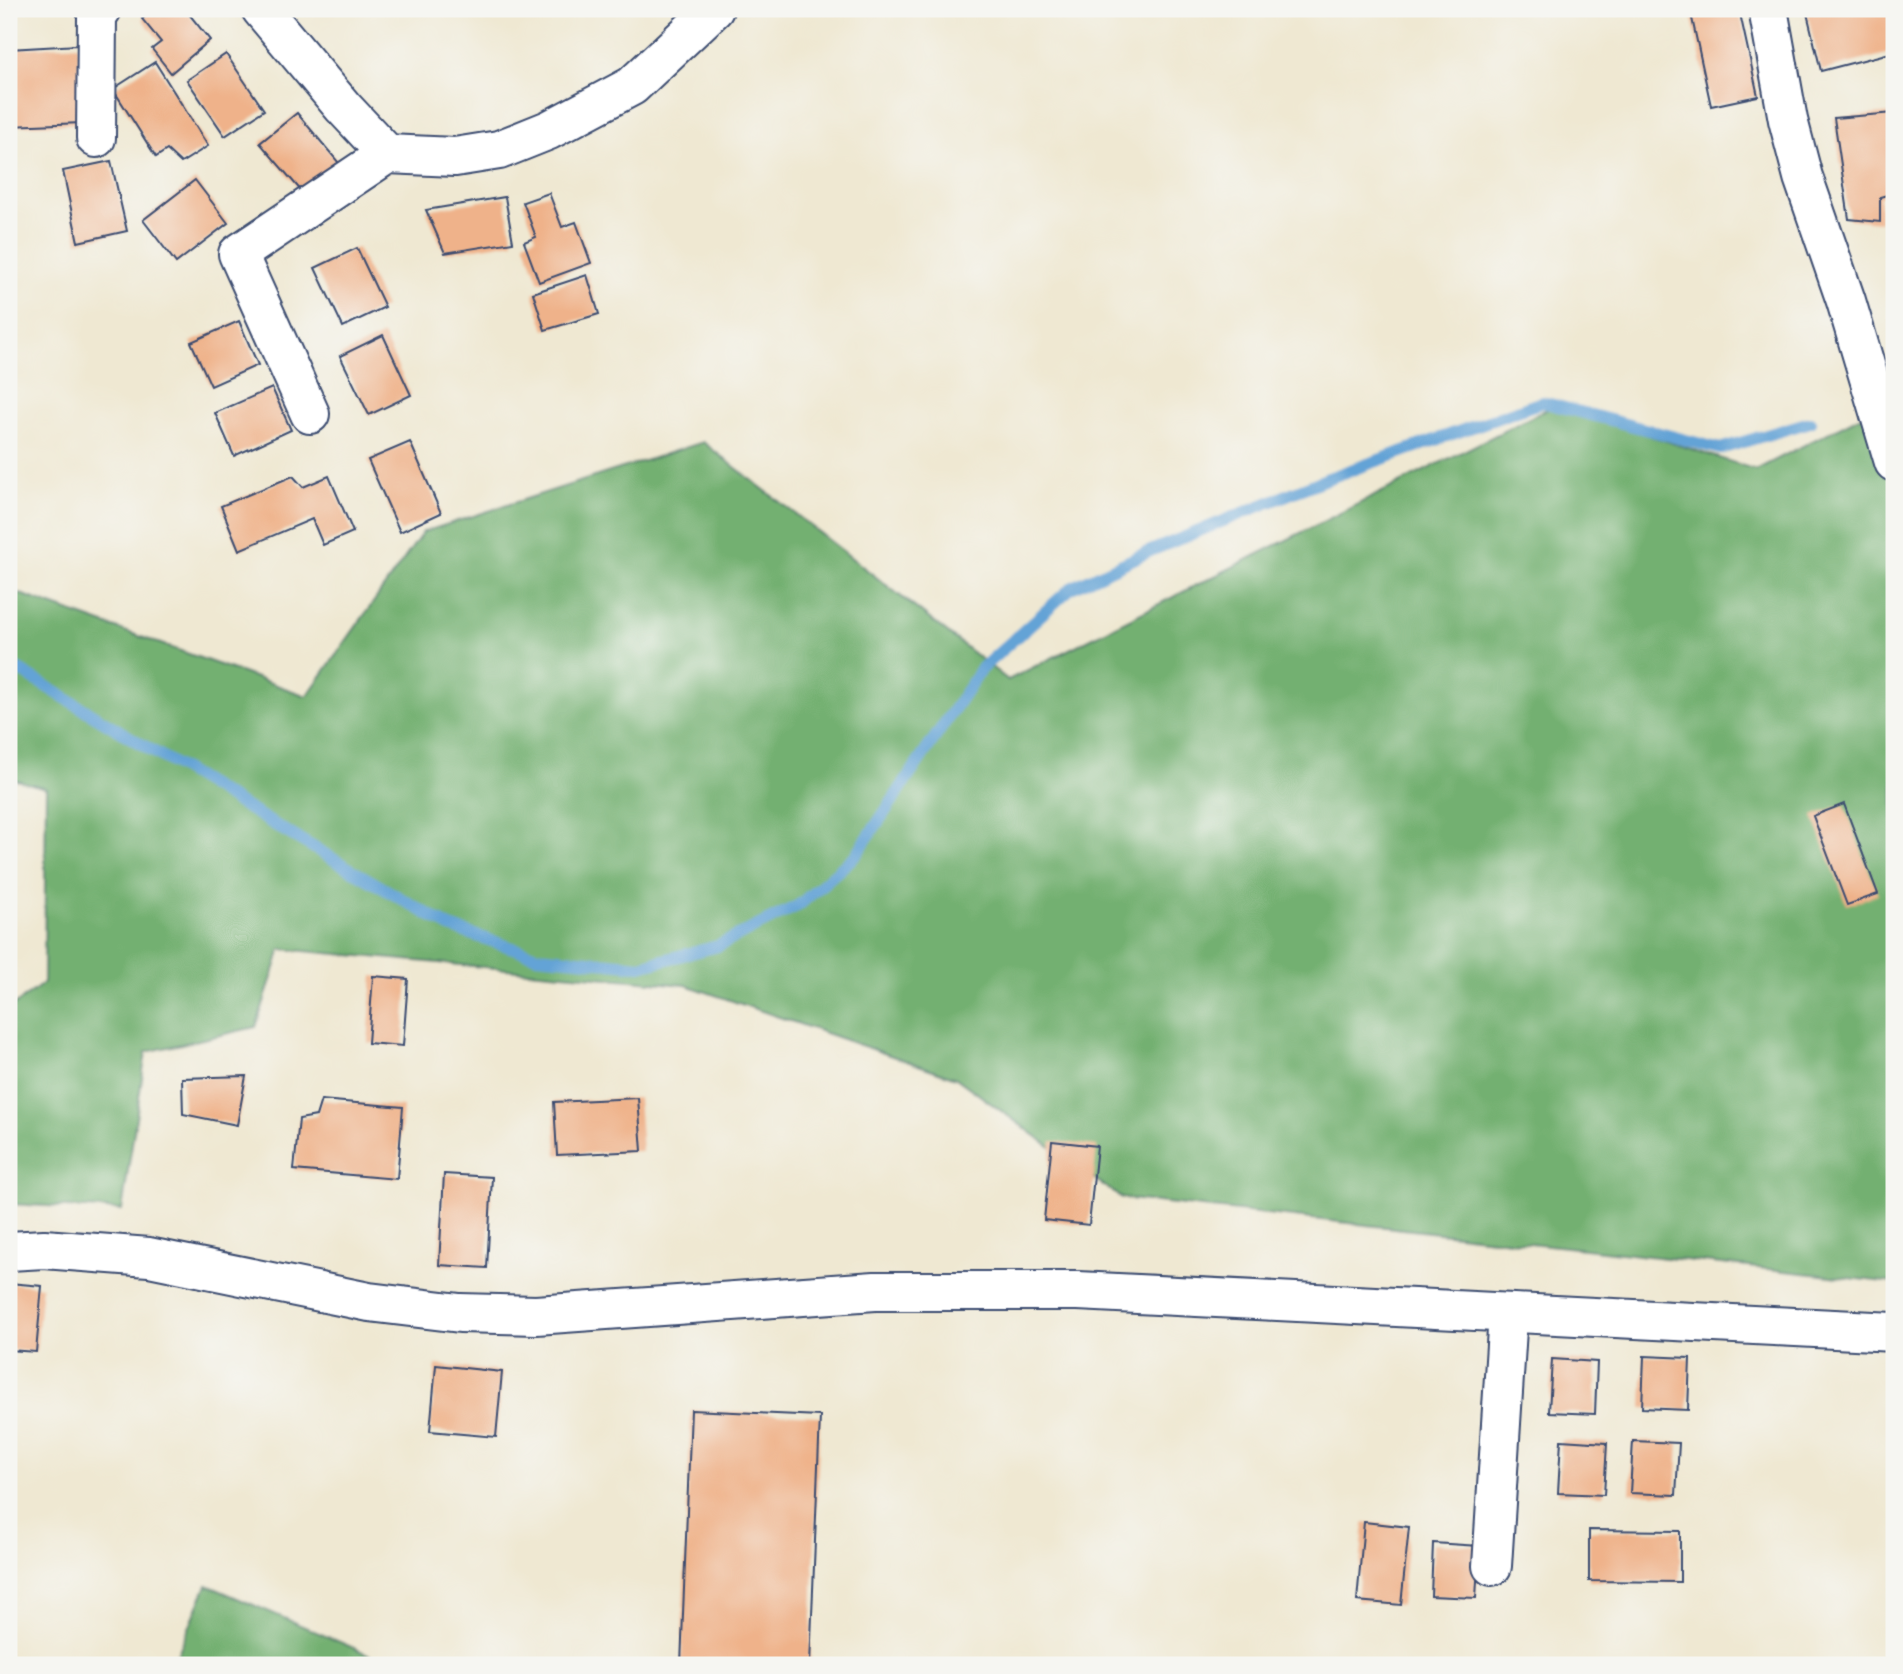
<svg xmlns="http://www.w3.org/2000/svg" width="1903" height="1674" font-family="Dekko,sans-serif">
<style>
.forest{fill:#73b071;stroke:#477068;stroke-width:2}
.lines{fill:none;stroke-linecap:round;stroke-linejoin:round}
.stream{stroke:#64a3d6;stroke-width:12}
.building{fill:#efb28a}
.minor-casing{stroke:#3b4b6f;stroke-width:42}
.minor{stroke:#fff;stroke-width:38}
</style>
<rect width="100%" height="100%" fill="#f6f6f2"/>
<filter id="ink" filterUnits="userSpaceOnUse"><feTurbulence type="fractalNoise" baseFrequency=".0143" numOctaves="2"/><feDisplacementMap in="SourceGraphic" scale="14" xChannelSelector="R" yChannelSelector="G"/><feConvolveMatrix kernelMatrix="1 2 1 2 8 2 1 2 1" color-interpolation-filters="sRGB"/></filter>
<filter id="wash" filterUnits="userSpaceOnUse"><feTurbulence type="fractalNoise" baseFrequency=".00686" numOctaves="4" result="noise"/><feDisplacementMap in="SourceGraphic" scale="28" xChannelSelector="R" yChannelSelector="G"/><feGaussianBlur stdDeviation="1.57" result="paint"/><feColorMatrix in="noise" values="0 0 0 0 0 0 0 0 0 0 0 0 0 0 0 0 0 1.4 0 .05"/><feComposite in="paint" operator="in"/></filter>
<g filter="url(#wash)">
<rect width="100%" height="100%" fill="#efe8d2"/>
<g class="forest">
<polygon points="1894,399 1894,1283 1121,1198 956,1078 686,985 281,949 256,1027 146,1052 122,1210 9,1204 9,1009 44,983 46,788 9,778 9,590 307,696 423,532 703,442 1008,680 1555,405 1756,470"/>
<polygon points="207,1585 368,1654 380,1665 173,1665"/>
</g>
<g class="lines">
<polyline class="stream" points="9,666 19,670 285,831 450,927 537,956 640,966 718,946 799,905 856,855 981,669 1071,588 1148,552 1326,479 1542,402 1720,449 1810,422"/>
</g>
<g id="blocks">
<g class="building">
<polygon points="154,9 185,9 210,40 171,73 152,49 161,42 142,19"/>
<polygon points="1690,9 1739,9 1758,96 1711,106"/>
<polygon points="1806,9 1894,9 1894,52 1821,71"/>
<polygon points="78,45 82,123 9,126 9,49"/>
<polygon points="226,54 264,110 225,136 187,80"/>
<polygon points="155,62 208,146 181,163 167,150 156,157 113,89"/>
<polygon points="297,113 339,163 303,193 260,143"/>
<polygon points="1894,113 1894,193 1880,197 1880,222 1849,219 1834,118"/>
<polygon points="111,161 127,231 78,242 63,171"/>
<polygon points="195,180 228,223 176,263 143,220"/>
<polygon points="549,193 562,227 576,222 591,263 539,282 524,242 536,237 523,202"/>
<polygon points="505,197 513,242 445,253 426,210"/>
<polygon points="357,248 385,307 343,327 315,268"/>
<polygon points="587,275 599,314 545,330 533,293"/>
<polygon points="239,321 258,365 211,386 191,342"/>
<polygon points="383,335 411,395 369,415 340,356"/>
<polygon points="272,388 291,430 234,456 215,413"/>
<polygon points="410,442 441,513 400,532 368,460"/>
<polygon points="293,476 303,487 329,476 353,532 323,545 312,519 239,550 221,506"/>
<polygon points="1844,804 1878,894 1847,905 1813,816"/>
<polygon points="373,976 408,979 403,1046 368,1043"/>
<polygon points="246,1076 237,1125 183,1114 182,1078"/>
<polygon points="638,1098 642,1151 557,1155 554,1102"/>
<polygon points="321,1100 403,1107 397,1179 294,1170 299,1119 316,1116"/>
<polygon points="1052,1141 1097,1146 1089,1225 1044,1220"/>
<polygon points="444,1174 492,1177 487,1268 439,1265"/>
<polygon points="9,1283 42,1286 36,1352 9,1350"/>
<polygon points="1644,1356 1690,1358 1688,1410 1642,1408"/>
<polygon points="1552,1359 1597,1362 1595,1414 1549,1412"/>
<polygon points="436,1365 502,1372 496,1437 430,1431"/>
<polygon points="691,1410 820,1416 810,1665 681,1665"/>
<polygon points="1561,1440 1607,1443 1604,1495 1558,1493"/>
<polygon points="1633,1441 1679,1443 1676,1495 1630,1493"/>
<polygon points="1364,1522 1409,1527 1401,1605 1357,1601"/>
<polygon points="1589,1530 1680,1531 1680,1582 1589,1581"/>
<polygon points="1433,1543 1479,1546 1476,1598 1431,1596"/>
</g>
</g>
</g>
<g filter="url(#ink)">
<use href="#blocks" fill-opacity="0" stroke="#3b4b6f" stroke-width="2"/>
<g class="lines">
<defs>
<g id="minor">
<polyline points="261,9 343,107 387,154 455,157 499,150 549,130 632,86 714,9"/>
<polyline points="1768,9 1788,120 1803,177 1846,301 1894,462"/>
<polyline points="96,138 97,16 102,9"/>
<polyline points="310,414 238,254 387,154"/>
<polyline points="9,1251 44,1249 149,1257 369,1302 460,1313 536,1315 875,1291 1078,1291 1894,1332"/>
<polyline points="1492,1566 1508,1313"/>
</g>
</defs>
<use href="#minor" class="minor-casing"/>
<use href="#minor" class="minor"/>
</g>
</g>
<rect width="1903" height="1674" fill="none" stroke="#f6f6f2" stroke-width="35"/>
</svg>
